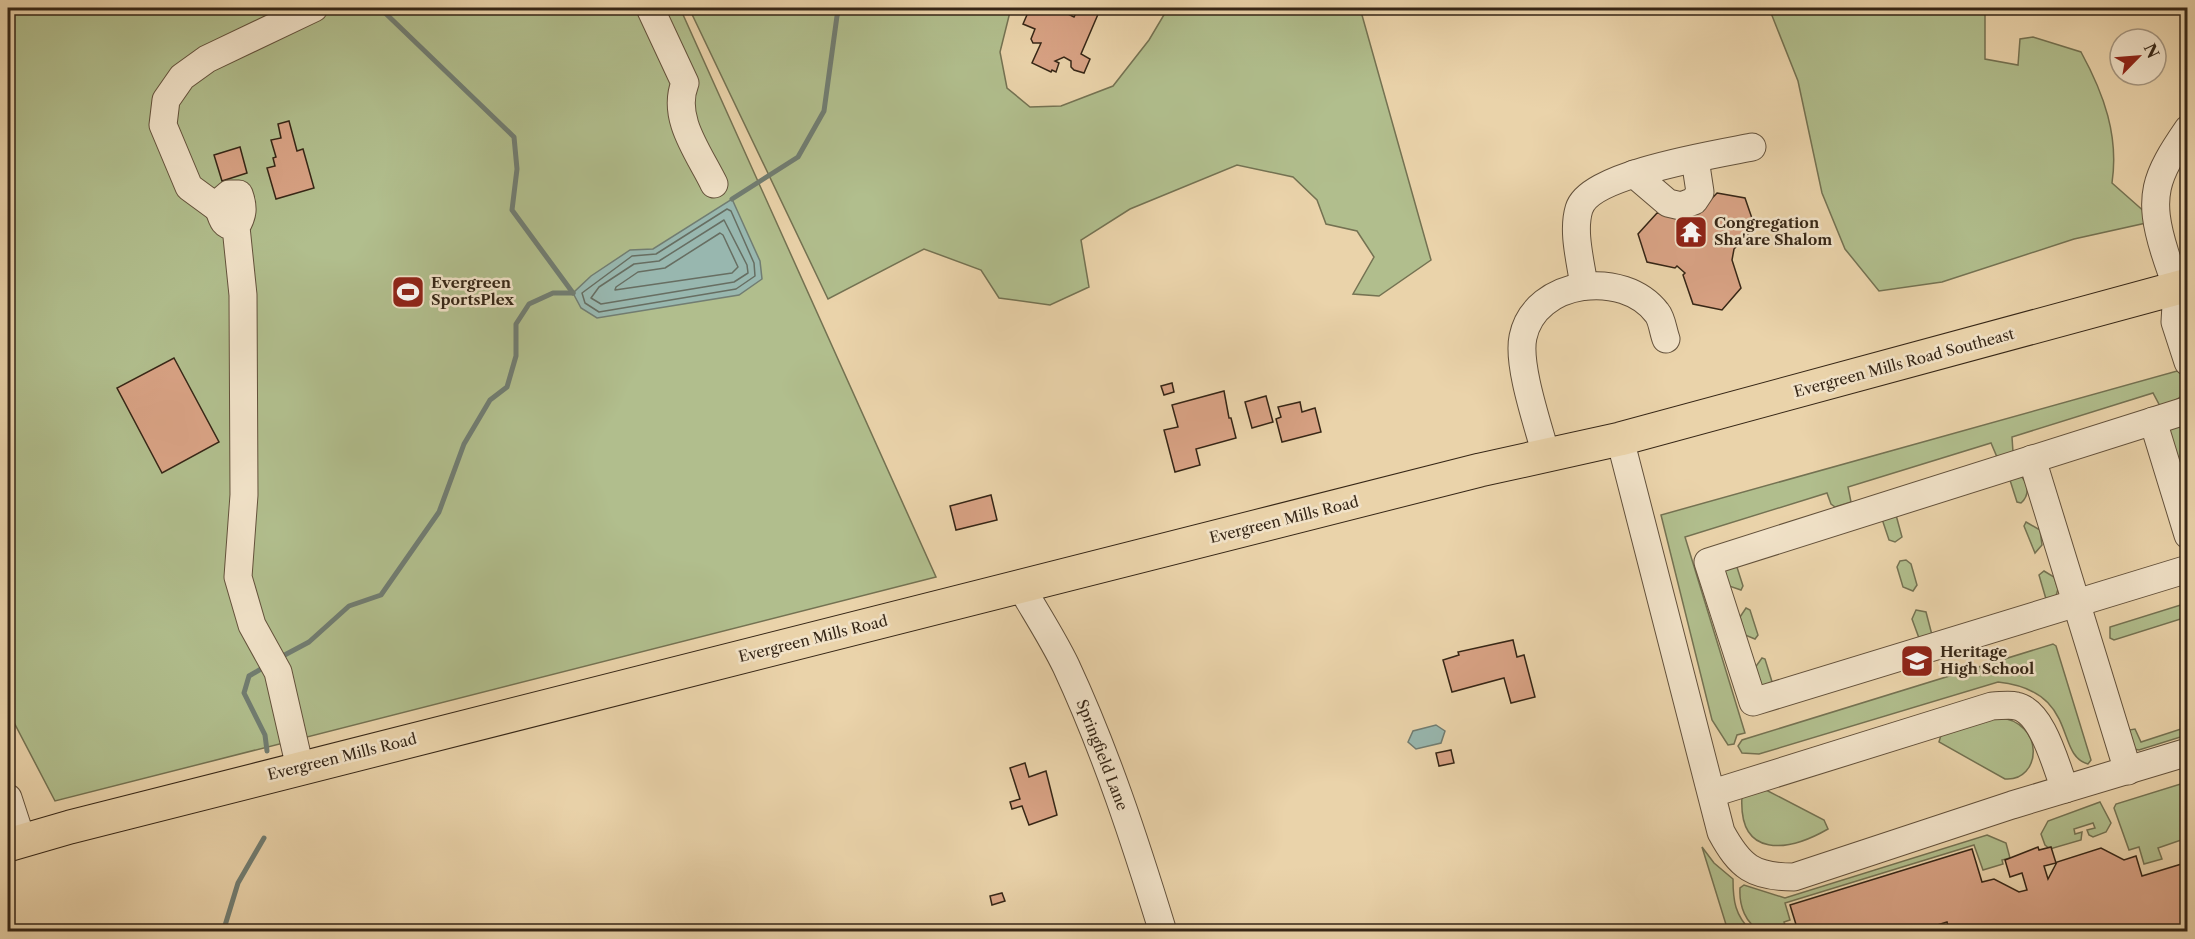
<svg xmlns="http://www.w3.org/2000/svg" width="2195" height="939" font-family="'Libre Caslon Text',serif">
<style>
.green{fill:#b1be8d;stroke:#747252;stroke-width:1.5}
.water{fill:#98b7af;stroke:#717d72;stroke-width:1.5}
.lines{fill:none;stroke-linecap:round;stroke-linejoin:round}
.shore{stroke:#676e62;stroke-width:1.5}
.stream{stroke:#717d72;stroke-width:5}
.building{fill:#d8a284;stroke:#362616;stroke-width:1.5}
.minor-casing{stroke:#63513b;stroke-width:29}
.major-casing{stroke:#362616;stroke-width:35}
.minor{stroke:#f1e2c8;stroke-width:27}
.major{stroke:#ead3aa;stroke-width:33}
.labels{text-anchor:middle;stroke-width:5;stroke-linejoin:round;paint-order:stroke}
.poi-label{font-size:15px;font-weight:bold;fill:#362616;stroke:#f1e2c8;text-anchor:start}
.street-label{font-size:15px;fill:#362616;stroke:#f1e2c8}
</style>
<rect width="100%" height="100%" fill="#ead3aa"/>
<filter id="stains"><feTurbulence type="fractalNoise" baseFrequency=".00333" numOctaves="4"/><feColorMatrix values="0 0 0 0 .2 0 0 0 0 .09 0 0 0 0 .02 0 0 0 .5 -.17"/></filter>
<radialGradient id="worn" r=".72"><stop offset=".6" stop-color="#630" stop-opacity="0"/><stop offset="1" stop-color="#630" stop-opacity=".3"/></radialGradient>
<g class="green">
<polygon points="8,8 680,8 936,577 55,801 8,711"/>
<polygon points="689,8 1011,8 1000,52 1007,88 1030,107 1061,106 1113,86 1149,40 1168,8 1360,8 1431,260 1379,296 1353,294 1374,257 1357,231 1326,224 1317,200 1293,177 1237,165 1130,209 1081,240 1089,287 1050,305 999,298 981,270 924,249 828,299"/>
<path d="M1769 8H1985V59L2018 65 2020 39 2033 37 2081 52C2104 94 2119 136 2112 183L2155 221 2074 239 1942 282 1879 291 1845 249 1822 193 1798 81Z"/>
<path d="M2177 371 2181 373C2188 398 2182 398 2160 406L2153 393 2012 437 2013 452 1997 457 1991 443 1848 487 1851 502 1835 507 1831 504 1827 493 1685 537 1745 733 1737 735 1734 744 1728 745 1712 720 1661 515Z"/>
<polygon points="2187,424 2187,499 2169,429"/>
<path d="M2009 477H2022C2028 485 2030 495 2021 503L2017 502Z"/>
<polygon points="1896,515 1902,537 1895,542 1889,540 1882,519"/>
<polygon points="2026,522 2040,530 2042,545 2035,553 2024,526"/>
<polygon points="1735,561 1743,586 1741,590 1729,586 1724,571"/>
<polygon points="1900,561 1906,560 1911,564 1917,585 1913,591 1903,587 1897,567"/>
<polygon points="2044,571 2054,577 2058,589 2056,596 2046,599 2039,575"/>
<polygon points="2187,603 2187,617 2114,640 2110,638 2110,627"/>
<polygon points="1746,608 1750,610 1758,635 1755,639 1745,635 1740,617"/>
<polygon points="1916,610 1926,612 1932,635 1919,638 1912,619"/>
<path d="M2053 644 2056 646 2091 760 2088 764C2054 755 2080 691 1998 682L1759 754 1742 753 1738 746 1742 740Z"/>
<polygon points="1762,658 1765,659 1773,685 1771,688 1760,685 1754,669"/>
<path d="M1997 717C2047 722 2041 782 2005 779L1939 742 1941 735Z"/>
<polygon points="2187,727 2187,735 2139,750 2134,749 2129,730 2135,729 2141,742"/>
<polygon points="2187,782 2187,838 2158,848 2162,859 2144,864 2139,847 2129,850 2114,808 2116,804"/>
<path d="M1766 790 1824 820 1828 829C1788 852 1738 859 1742 796Z"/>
<polygon points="2100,802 2111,823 2106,832 2093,837 2089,835 2087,830 2095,828 2093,823 2074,829 2075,834 2082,832 2081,840 2050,849 2045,845 2041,834 2048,821"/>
<path d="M1987 835 2006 843 2010 858 2002 860 2003 864 1983 870 1974 845 1785 903 1790 920 1784 922 1787 931C1780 932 1770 933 1763 931 1745 926 1739 904 1740 888L1744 885 1785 898Z"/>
<path d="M1702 847 1714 863 1733 879C1733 901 1735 915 1751 931H1728Z"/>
</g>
<g class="water">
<polygon points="732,199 760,261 762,279 739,295 597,318 581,308 573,293 591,276 630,250 653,249"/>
<polygon points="1436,725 1445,731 1441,743 1416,749 1408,742 1413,731"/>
</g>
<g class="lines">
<g class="shore">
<polygon points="727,209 731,211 754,263 755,276 736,289 599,312 585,303 582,293 632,256 656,254"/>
<polygon points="724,220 747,265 748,273 734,282 601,304 591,298 599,287 634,264 659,261"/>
<polygon points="720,233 723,235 738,267 732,273 615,290 616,287 638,272 665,268"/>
</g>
<g class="stream">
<polyline points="380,8 514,137 517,169 512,210 573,293"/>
<polyline points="732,199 798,157 824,111 837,16 841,8"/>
<polyline points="279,658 309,642 349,606 381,595 439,512 464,444 490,400 507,387 516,356 516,324 529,304 553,293 573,293"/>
<polyline points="266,666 249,676 244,693 265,735 267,751"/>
<polyline points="223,932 238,883 264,838"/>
</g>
</g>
<g class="building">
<polygon points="1030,8 1042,13 1045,8 1056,8 1074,17 1079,8 1088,8 1099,12 1081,54 1090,59 1084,73 1074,70 1071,67 1071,61 1064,57 1055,61 1059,63 1056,72 1052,70 1051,72 1032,63 1041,43 1033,43 1031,39 1035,29 1023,24"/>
<polygon points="289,121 297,151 303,149 314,188 276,199 267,168 275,166 273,158 276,157 271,140 281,138 278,124"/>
<polygon points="240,147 247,173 222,181 214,155"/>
<polygon points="1717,193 1745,198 1755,227 1734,249 1732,260 1741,288 1722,310 1693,304 1683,275 1685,273 1677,266 1675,268 1647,262 1638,234 1657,213 1684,217 1698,213"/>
<polygon points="174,358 219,442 162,473 117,388"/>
<polygon points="1172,383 1174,392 1164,395 1161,386"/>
<polygon points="1224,391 1229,418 1231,418 1236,438 1196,449 1200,465 1175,472 1164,430 1178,427 1172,405"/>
<polygon points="1266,396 1273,422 1252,428 1245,402"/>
<polygon points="1300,402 1302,412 1315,408 1321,432 1282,442 1276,419 1281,417 1278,407"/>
<polygon points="991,495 997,520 956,530 950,506"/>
<polygon points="1513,640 1517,657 1524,655 1535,697 1511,703 1504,678 1452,692 1443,660 1459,655 1458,652"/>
<polygon points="1451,750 1454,763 1439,766 1436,753"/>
<polygon points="1025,763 1029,777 1046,771 1057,815 1029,825 1022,806 1012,809 1010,802 1020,799 1010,768"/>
<polygon points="2038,847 2039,850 2051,847 2056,863 2044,866 2048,879 2057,862 2101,848 2124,860 2136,856 2142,876 2188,862 2188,932 1950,932 1947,922 1915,932 1803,932 1798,931 1790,905 1972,849 1982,882 1994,879 2019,892 2027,890 2022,873 2010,877 2005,860"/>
<polygon points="1002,893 1005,901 992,905 990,896"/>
</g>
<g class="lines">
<defs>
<g id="minor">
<path d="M650 8 685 83C671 118 699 153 714 184"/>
<path d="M2188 129C2155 177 2147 196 2165 253 2171 272 2176 287 2188 303"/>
<polyline points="1634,174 1668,203 1681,206 1694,201 1700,192 1695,159"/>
<polyline points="219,209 189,187 163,125 166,100 182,77 207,59 314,8"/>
<path d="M236 227C243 215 244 208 239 194H229L222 200 219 209C222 220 224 226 236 227L243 295 244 495 238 577 252 625 278 672 300 768"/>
<path d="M1584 286C1581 263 1572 232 1579 209 1589 174 1717 154 1752 147"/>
<polyline points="2177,288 2175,322 2188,362"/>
<polyline points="2188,410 1708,562 1753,702 2188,569"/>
<polyline points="2153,421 2188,535"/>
<path d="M1620 439 1721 832C1740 867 1753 877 1794 877L2012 805 2188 752"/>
<path d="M1546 455C1538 425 1517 365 1523 337 1535 279 1624 269 1657 313 1662 319 1663 331 1666 339"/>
<polyline points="2032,459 2128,771"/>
<path d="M1021 587C1036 613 1053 639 1066 666 1106 752 1135 841 1163 932"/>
<path d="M1713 793 1992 706C2000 706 2009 704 2016 706 2043 711 2056 767 2065 789"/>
<polyline points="8,798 22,841"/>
</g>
<polyline id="major" points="8,845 70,827 1480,470 1620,439 2188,285"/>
</defs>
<use href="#minor" class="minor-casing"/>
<use href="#major" class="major-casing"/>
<use href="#minor" class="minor"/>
<use href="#major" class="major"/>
</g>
<defs>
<symbol id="temple-square" viewBox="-11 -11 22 22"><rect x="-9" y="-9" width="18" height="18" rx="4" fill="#8f2418" stroke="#f1e2c8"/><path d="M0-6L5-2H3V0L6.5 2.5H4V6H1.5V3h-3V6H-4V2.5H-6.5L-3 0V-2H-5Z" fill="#fff"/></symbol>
<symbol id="stadium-square" viewBox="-11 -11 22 22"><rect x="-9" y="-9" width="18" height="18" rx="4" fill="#8f2418" stroke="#f1e2c8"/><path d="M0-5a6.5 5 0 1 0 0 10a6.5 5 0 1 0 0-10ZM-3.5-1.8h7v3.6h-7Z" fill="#fff"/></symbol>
<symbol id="school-square" viewBox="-11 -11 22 22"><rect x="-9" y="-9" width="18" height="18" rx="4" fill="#8f2418" stroke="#f1e2c8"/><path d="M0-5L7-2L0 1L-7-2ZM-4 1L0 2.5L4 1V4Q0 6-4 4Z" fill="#fff"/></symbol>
</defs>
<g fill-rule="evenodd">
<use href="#temple-square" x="1672" y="213" width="38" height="38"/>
<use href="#stadium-square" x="389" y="273" width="38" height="38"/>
<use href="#school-square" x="1898" y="642" width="38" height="38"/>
</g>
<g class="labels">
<g class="poi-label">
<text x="1714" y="228">Congregation<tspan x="1714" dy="17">Sha'are Shalom</tspan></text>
<text x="431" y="288">Evergreen<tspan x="431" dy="17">SportsPlex</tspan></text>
<text x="1940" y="657">Heritage<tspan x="1940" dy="17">High School</tspan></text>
</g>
<g class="street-label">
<text transform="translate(1904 363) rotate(-15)" y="5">Evergreen Mills Road Southeast</text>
<text transform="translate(1284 520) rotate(-14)" y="5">Evergreen Mills Road</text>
<text transform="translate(813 639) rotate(-14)" y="5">Evergreen Mills Road</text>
<text transform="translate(1102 755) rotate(69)" y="5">Springfield Lane</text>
<text transform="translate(342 757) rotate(-14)" y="5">Evergreen Mills Road</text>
</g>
</g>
<rect width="2195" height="939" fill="none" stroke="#ead3aa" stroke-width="30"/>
<rect x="9" y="9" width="2177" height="921" fill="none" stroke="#362616" stroke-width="3"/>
<rect x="15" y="15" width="2165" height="909" fill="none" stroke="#362616" stroke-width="1.5"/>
<g transform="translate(2138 57) rotate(65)"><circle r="28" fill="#f1e2c8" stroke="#a69781" stroke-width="1.5"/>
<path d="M0-4.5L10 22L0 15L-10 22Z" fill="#8f2418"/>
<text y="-9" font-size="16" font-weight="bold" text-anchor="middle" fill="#362616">N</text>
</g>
<rect width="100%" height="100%" filter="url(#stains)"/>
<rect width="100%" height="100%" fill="url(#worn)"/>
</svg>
